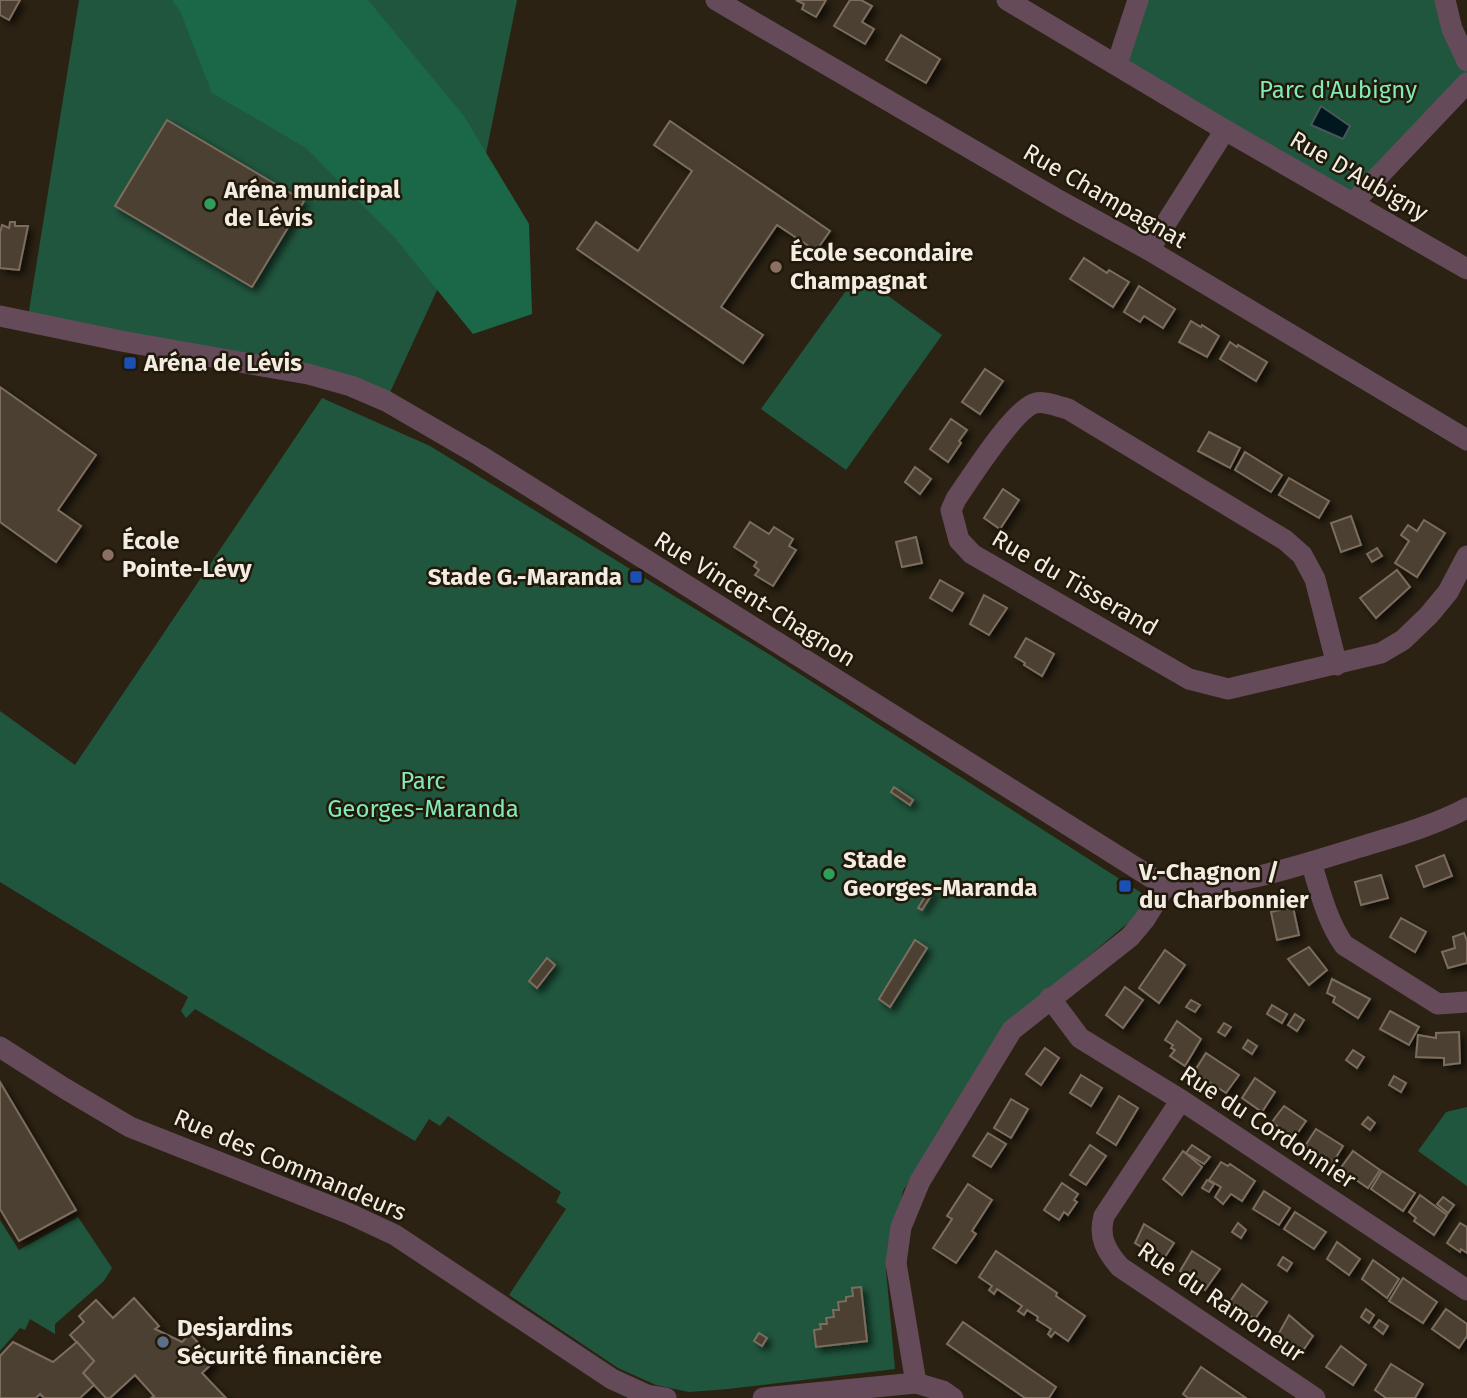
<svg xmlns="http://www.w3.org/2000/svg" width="1467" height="1398" font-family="'Fira Sans',sans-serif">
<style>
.green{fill:#20563e}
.forest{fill:#1b6849}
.water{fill:#00171f;stroke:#49575a;stroke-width:2}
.building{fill:#4c4031;stroke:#7b6d5e;stroke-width:2;filter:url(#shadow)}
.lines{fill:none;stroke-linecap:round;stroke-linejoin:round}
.minor{stroke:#654b59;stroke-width:21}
.leisure-dot{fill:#2e9e5b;stroke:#21190a;stroke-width:2.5}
.education-dot{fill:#8d6e63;stroke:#21190a;stroke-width:2.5}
.transit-dot{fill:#1a4fb4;stroke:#21190a;stroke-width:2.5}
.service-dot{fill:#5c6f8a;stroke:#21190a;stroke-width:2.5}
.labels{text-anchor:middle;stroke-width:5;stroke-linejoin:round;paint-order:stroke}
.park-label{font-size:24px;fill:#82e9b8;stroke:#21190a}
.street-label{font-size:24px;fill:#f3ece3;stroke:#21190a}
.poi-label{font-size:24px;font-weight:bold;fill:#f3ece3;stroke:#21190a;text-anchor:start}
</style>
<defs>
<filter id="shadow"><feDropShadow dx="4.5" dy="4.5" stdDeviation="3.5" flood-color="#0009"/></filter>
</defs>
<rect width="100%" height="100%" fill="#2b2213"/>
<g class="green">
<polygon points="79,0 517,0 475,208 386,401 27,323"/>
<polygon points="1138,0 1445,0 1467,61 1467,83 1354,202 1117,64"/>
<polygon points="858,274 942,335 846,470 761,409"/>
<polygon points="322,398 430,446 767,653 1154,901 1008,1024 903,1191 886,1270 895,1369 728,1389 689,1392 656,1385 618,1368 509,1295 566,1209 556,1202 561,1192 448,1116 440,1126 429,1119 415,1141 195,1009 186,1018 181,1011 188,997 0,882 0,711 75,765"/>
<polygon points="1467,1107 1467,1186 1418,1151 1446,1112"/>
<polygon points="78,1217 112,1268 104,1281 55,1324 55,1334 30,1319 25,1330 20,1328 0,1351 0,1220 19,1250"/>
</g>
<polygon class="forest" points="172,0 368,0 464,116 529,224 532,314 473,334 395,238 306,148 212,93 180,11"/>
<polygon class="water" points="1321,106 1350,126 1343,139 1311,125"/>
<g class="building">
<polygon points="0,0 20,0 9,20 0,15"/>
<polygon points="796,0 826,0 816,17 802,9 804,4"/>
<polygon points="850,0 861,0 872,6 862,22 874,29 865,44 834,26"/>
<polygon points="901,35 940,59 926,83 886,60"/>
<polygon points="167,120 304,201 252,287 115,206"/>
<polygon points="670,121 830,231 816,251 777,225 721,307 763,335 743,363 577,249 596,222 638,251 692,171 654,145"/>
<polygon points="10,222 15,222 15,226 28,226 19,270 0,268 0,233 2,225 9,228"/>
<polygon points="1084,258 1107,273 1109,270 1129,282 1113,307 1070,279"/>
<polygon points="1139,286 1175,309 1163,328 1144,316 1140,322 1124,312"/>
<polygon points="1191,321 1201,327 1202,325 1219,336 1207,357 1179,342"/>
<polygon points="1230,342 1237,347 1238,345 1267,362 1256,381 1220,359"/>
<polygon points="985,369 1003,381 980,414 962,402"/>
<polygon points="0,387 96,455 58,510 81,526 56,562 0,522"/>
<polygon points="951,419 967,430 959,441 961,443 948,462 930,449"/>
<polygon points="1209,432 1240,448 1230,468 1198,451"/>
<polygon points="1245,452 1282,475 1271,492 1235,470"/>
<polygon points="915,467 931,479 920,494 905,482"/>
<polygon points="1289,478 1329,501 1319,518 1279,495"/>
<polygon points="1003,489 1019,500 1000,529 984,518"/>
<polygon points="1351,516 1361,545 1341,552 1331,523"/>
<polygon points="1424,520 1445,533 1417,577 1395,563 1409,541 1401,535 1408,525 1417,531"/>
<polygon points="750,522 769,534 774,527 793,539 789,546 796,550 773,586 755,575 759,570 754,566 757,562 734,547"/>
<polygon points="916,537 922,563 902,567 896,542"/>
<polygon points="1377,548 1382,556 1372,562 1367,554"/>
<polygon points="1397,570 1410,587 1376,618 1360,598"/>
<polygon points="940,580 963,593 952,611 930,598"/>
<polygon points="984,595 1007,608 989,635 970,624"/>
<polygon points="1026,638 1054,654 1042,676 1024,665 1025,663 1015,657"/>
<polygon points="894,787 913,800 910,805 891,792"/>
<polygon points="1444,855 1452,876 1424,887 1416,866"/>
<polygon points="1381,875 1388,898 1361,905 1355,882"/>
<polygon points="930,888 934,891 922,910 918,908"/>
<polygon points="1293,907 1299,935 1277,940 1271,912"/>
<polygon points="1401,918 1426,932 1415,952 1390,937"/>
<polygon points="1464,933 1467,941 1467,963 1448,968 1442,952 1455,948 1453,937"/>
<polygon points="915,940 927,948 890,1007 879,999"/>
<polygon points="1309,947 1327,970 1309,985 1288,959"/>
<polygon points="1165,950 1185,965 1159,1003 1139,988"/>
<polygon points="547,958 555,965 537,988 529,981"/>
<polygon points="1332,979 1370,999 1358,1018 1333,1002 1335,997 1327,993"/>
<polygon points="1125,987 1143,1000 1123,1028 1106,1015"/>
<polygon points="1191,1000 1200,1005 1195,1012 1186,1007"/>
<polygon points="1272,1005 1287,1014 1282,1023 1267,1014"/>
<polygon points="1390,1011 1419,1027 1409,1045 1380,1029"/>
<polygon points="1295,1014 1304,1020 1297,1031 1288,1025"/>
<polygon points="1177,1021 1201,1039 1185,1066 1170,1056 1175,1050 1171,1048 1173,1045 1165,1040"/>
<polygon points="1224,1023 1231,1027 1225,1036 1218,1032"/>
<polygon points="1459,1032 1460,1063 1444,1065 1444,1058 1416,1057 1418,1035 1436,1038 1436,1033"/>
<polygon points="1248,1040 1257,1046 1252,1054 1243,1048"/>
<polygon points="1045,1048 1059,1058 1041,1085 1026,1074"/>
<polygon points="1353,1050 1364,1057 1357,1068 1346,1060"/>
<polygon points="1206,1053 1239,1075 1226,1093 1194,1072"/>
<polygon points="1081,1075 1102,1088 1091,1106 1070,1093"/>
<polygon points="1394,1076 1406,1083 1401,1092 1389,1085"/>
<polygon points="1255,1078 1275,1092 1262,1112 1242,1098"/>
<polygon points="0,1082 76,1210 19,1241 0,1209"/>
<polygon points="1119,1096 1138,1108 1116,1145 1097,1133"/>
<polygon points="1011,1099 1028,1109 1011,1138 994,1128"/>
<polygon points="1284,1106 1306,1121 1294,1138 1272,1122"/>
<polygon points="1368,1117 1375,1123 1370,1130 1362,1124"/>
<polygon points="1316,1129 1343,1146 1332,1164 1305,1146"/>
<polygon points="988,1133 1006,1144 991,1167 973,1156"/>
<polygon points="1090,1145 1106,1156 1086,1185 1070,1175"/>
<polygon points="1192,1145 1210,1157 1204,1164 1186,1153"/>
<polygon points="1183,1151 1202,1167 1182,1195 1163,1179"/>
<polygon points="1353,1151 1380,1170 1368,1188 1340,1169"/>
<polygon points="1221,1162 1228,1166 1230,1164 1255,1181 1242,1201 1231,1194 1223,1204 1215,1197 1221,1187 1209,1180"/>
<polygon points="1382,1171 1415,1193 1403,1211 1371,1189"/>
<polygon points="1207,1180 1214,1184 1209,1192 1202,1188"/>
<polygon points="1062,1183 1078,1194 1074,1200 1077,1202 1068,1215 1064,1212 1059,1220 1044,1210"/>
<polygon points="968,1184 992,1200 972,1231 976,1234 956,1263 933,1248 952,1219 947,1216"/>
<polygon points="1264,1191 1290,1208 1279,1225 1253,1209"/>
<polygon points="1420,1195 1447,1215 1434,1235 1414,1221 1416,1218 1409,1212"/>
<polygon points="1443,1197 1454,1205 1448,1213 1437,1204"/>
<polygon points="1295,1212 1326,1232 1314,1249 1284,1229"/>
<polygon points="1238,1223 1246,1230 1241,1238 1232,1232"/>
<polygon points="1460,1223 1467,1227 1467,1253 1461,1249 1460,1252 1447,1243"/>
<polygon points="1144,1224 1174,1243 1163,1260 1135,1243"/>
<polygon points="1337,1242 1360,1259 1349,1275 1327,1259"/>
<polygon points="996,1251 1057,1293 1056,1296 1085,1316 1068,1341 1055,1332 1051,1337 1048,1334 1051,1329 1037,1320 1038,1317 1027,1310 1024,1315 1018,1311 1022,1306 997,1289 994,1294 989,1290 992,1286 979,1277"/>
<polygon points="1192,1251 1220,1269 1205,1290 1180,1271"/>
<polygon points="1283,1257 1292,1263 1287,1271 1278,1265"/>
<polygon points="1373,1260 1399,1279 1387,1298 1362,1279"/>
<polygon points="1403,1278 1437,1302 1423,1323 1389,1301"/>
<polygon points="1242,1284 1267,1302 1255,1319 1229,1303"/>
<polygon points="861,1287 867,1341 816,1347 814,1330 821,1329 820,1324 827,1324 826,1318 834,1317 833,1310 839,1310 838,1302 846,1301 846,1297 853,1296 852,1288"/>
<polygon points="134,1298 159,1326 155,1329 182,1342 190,1334 215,1361 202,1373 226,1398 151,1398 154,1396 135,1375 110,1398 106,1398 83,1373 94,1361 70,1335 84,1322 79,1316 96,1300 113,1318"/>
<polygon points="1366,1309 1374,1315 1369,1323 1361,1317"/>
<polygon points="1446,1309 1467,1324 1467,1336 1459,1348 1432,1329"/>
<polygon points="1289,1315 1313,1336 1302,1352 1278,1335"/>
<polygon points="1379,1320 1388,1326 1383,1334 1374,1327"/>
<polygon points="963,1322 1056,1387 1049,1398 1025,1398 947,1344"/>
<polygon points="759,1333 767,1338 762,1346 754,1341"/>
<polygon points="13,1342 53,1362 77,1342 94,1361 83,1373 94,1385 80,1398 44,1398 40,1394 36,1398 0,1398 0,1356"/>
<polygon points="1341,1346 1366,1365 1353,1385 1326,1367"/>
<polygon points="1391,1364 1423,1384 1415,1398 1386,1398 1375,1390"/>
<polygon points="1201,1367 1246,1398 1188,1398 1183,1394"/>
</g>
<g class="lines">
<g class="minor">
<polyline points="716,0 1060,201 1149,250 1467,440"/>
<polyline points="1007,0 1225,130 1467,269"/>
<polyline points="1445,0 1452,29 1467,61"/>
<polyline points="1117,64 1138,0"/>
<polyline points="1354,202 1467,83"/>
<polyline points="1149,250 1225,130"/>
<path d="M0 316 121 341 308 374 351 386 386 401 479 455 1165 886C1222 892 1305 864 1360 847 1396 836 1433 826 1467 808"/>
<path d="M1337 665 1315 579 1302 555 1285 540 1068 409C1059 407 1045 401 1036 403 1015 407 970 479 956 499L951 510 959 540 972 554 1189 679 1228 689 1381 653 1403 640 1429 615 1448 592 1467 556"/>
<path d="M1311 862C1320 891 1327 921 1344 945L1438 1004 1467 1002"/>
<polyline points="1050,998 1080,1038 1181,1100 1467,1290"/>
<polyline points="0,1047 64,1088 130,1127 350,1214 395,1235 612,1379 647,1395 666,1398"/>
<path d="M1181 1100 1104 1216C1098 1237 1106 1251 1120 1267L1315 1398"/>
<polyline points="916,1383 896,1263 901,1227 920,1181 1012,1030 1130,937 1145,919 1165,886"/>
<polyline points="763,1398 916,1383 943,1391 953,1398"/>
</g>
</g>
<g class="leisure-dot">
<circle cx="210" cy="204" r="7"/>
<circle cx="829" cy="874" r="7"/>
</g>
<g class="education-dot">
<circle cx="776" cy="267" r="7"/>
<circle cx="108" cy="555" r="7"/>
</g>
<g class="transit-dot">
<rect x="123" y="356" width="14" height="14" rx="3.5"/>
<rect x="629" y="570" width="14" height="14" rx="3.5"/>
<rect x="1118" y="879" width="14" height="14" rx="3.5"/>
</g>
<circle class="service-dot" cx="163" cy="1342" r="7"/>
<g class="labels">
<g class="park-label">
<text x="1338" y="98">Parc d'Aubigny</text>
<text x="423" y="789">Parc<tspan x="423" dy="28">Georges-Maranda</tspan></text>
</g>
<g class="street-label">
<text transform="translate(1359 176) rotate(30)" y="8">Rue D'Aubigny</text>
<text transform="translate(1105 196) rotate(30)" y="8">Rue Champagnat</text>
<text transform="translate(1075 583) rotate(30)" y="8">Rue du Tisserand</text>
<text transform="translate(755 599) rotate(32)" y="8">Rue Vincent-Chagnon</text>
<text transform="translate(1268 1127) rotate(33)" y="8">Rue du Cordonnier</text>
<text transform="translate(290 1165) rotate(23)" y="8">Rue des Commandeurs</text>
<text transform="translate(1221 1302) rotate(34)" y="8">Rue du Ramoneur</text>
</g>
<g class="poi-label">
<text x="224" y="198">Aréna municipal<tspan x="224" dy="28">de Lévis</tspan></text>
<text x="790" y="261">École secondaire<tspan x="790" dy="28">Champagnat</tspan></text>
<text x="144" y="371">Aréna de Lévis</text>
<text x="122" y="549">École<tspan x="122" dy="28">Pointe-Lévy</tspan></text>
<text x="622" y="585" text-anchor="end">Stade G.-Maranda</text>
<text x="843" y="868">Stade<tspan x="843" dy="28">Georges-Maranda</tspan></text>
<text x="1139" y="880">V.-Chagnon /<tspan x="1139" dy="28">du Charbonnier</tspan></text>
<text x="177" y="1336">Desjardins<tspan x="177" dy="28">Sécurité financière</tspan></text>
</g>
</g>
</svg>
